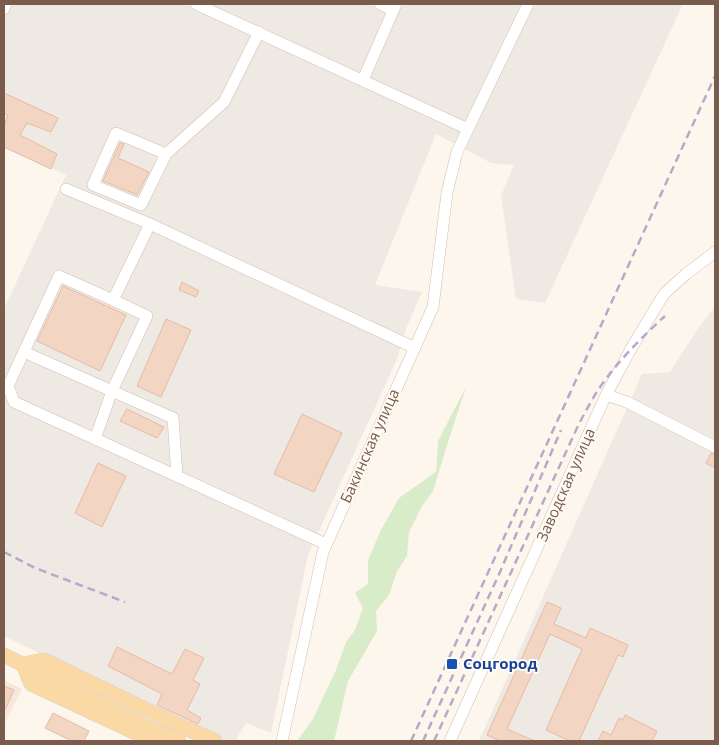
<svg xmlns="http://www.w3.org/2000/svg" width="719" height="745" font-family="'Open Sans',sans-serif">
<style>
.residential{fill:#f5e8da}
.industrial{fill:#efe9e4}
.green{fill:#d8ecc9}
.building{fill:#f3d5c3;stroke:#e6bba3}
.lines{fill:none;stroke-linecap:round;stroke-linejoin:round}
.minor-casing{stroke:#d1beb0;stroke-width:12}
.major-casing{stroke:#dad1cd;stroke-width:15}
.minor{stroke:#fff;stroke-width:11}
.major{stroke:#fbd9a5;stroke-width:14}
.rail{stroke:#b9a8c9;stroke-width:2.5;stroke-dasharray:8 5;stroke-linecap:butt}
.transit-dot{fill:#1a4fb4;stroke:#fffaf3;stroke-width:2}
.labels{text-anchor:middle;stroke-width:4;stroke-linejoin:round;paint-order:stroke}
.street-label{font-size:15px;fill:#7a5c4d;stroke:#fffaf3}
.transit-label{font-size:15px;font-weight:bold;fill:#164399;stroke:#fffaf3;text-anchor:start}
</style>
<rect width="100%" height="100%" fill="#fdf6ec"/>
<polygon class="residential" points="4,680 22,689 6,721 4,720"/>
<g class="industrial">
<polygon points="4,4 683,4 545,303 516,299 501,196 514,165 491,163 436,134 375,285 422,292 407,326 397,359 308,555 271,733 246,723 235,741 222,741 4,636 4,309 66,175 4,146"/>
<polygon points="715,306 715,741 479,741 642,374 670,372 697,330"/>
</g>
<polygon class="green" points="466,387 447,445 433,491 422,506 409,532 407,556 397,571 389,595 376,611 377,631 348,681 334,741 297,741 313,719 336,670 346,642 355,630 363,608 355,593 368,584 368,560 381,530 399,498 436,472 438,441"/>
<g class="building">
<polygon points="4,93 58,118 51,132 27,123 20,135 57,154 51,169 4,147 4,126 8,115 4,113"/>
<polygon points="120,143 124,144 118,158 149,172 137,195 103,181"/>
<polygon points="182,282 199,291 196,297 179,290"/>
<polygon points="63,286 126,315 100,371 37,341"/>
<polygon points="166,319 191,330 161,397 137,386"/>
<polygon points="127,409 164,427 157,438 120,421"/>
<polygon points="302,414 342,433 314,492 274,474"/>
<polygon points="711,453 715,454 715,468 706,463"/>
<polygon points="98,463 126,476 102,527 75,513"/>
<polygon points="547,602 561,608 554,624 586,638 590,628 628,645 623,657 618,655 579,741 570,741 546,730 582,649 550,634 507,729 535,741 500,741 487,735"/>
<polygon points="117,647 172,674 185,649 204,658 193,680 200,684 187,710 201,718 198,724 157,705 162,694 108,666"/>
<polygon points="4,686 14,690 4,712"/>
<polygon points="53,713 89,731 84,741 72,741 45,728"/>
<polygon points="625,715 657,731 652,741 598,741 603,731 611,735 619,718 623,720"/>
</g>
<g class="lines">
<defs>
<g id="minor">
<polyline points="196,4 468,129"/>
<polyline points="380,4 393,10"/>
<polyline points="4,9 6,4"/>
<polyline points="363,80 396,4"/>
<polyline points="166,154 116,133 93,185 141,205 166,154 224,102 259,32"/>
<polyline points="66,189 150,224 113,300 59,276 8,386 14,402 326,544"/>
<polyline points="150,224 415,348"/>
<polyline points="24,352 173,418 177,476"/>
<polyline points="606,395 627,402 715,447"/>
<polyline points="95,439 112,391 147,316 113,300"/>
<polyline points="282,741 323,552 433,307 447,193 457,152 528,4"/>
<polyline points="450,741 606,395 632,347 664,294 686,274 715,252"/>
</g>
<g id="major">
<polyline points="4,655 150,729 179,741"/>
<polyline points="23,664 44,660 176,724 215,741"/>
<polyline points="23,664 31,684 153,741"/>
</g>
</defs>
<use href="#minor" class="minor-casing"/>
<use href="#major" class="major-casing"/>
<use href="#minor" class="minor"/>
<use href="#major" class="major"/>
<g class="rail">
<polyline points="4,552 35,568 125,602"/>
<polyline points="411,741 715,76"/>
<polyline points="423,741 500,572 561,430"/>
<path d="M434 741 571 441C579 423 588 406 598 390 617 362 641 338 665 316"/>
</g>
</g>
<rect class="transit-dot" x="446" y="658" width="12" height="12" rx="2.5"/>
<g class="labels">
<g class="street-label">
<text transform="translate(370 446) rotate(-66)" y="5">Бакинская улица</text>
<text transform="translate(566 485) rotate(-66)" y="5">Заводская улица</text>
</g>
<g class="transit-label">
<text x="463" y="669">Соцгород</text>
</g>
</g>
<rect width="719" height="745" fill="none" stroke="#7a5c4d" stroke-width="10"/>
</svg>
